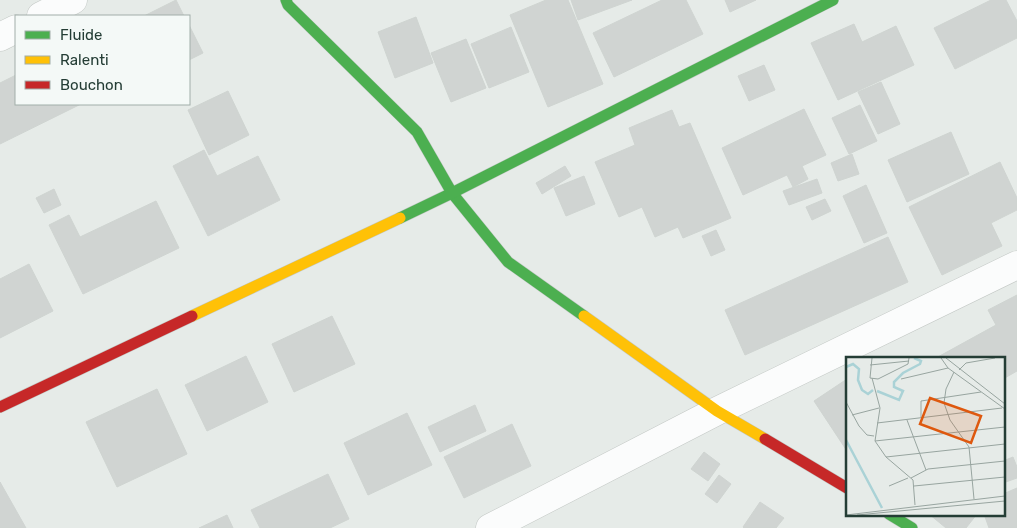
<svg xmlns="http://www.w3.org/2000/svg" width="1017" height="528" font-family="Rubik,sans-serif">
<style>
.building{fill:#d0d4d2;stroke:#cfd4d1}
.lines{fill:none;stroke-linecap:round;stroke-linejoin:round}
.street-casing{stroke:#c3c8c5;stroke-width:29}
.fast-casing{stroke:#c2c8c5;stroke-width:12}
.slow-casing{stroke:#c2c8c5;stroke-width:12}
.jam-casing{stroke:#c2c8c5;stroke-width:12}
.street{stroke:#fbfcfc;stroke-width:28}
.fast{stroke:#4caf50;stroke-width:11}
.slow{stroke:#ffc107;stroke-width:11}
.jam{stroke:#c62828;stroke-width:11}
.inset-river{fill:none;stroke:#aad2d6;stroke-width:2.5}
.inset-road{fill:none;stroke:#98a5a0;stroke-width:1}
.view{fill:#de580e;fill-opacity:0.15;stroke:#de580e;stroke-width:2.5}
.inset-edge{fill:none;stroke:#243d35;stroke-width:2.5}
</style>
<rect width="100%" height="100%" fill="#e6ebe8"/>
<g class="building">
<polygon points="176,0 184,16 144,16"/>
<polygon points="546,0 568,0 603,84 548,107 510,15"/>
<polygon points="571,0 632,0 578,20"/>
<polygon points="662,0 686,0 703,34 614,77 593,33"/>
<polygon points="725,0 756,0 730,12"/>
<polygon points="991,0 1006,0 1017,21 1017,38 955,69 934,28"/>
<polygon points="416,17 433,63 395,78 378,32"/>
<polygon points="854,24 862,42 896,26 914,65 838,100 811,43"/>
<polygon points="189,25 203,53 189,60"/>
<polygon points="511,27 529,72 489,88 471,44"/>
<polygon points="466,39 486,88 451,102 431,53"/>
<polygon points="764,65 775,90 749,101 738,76"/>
<polygon points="16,75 16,104 81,104 0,144 0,83"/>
<polygon points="881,82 900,124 878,134 858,92"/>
<polygon points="228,91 249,135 209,155 188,110"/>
<polygon points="860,105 877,141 849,154 832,118"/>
<polygon points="804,109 826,155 802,166 808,179 793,187 787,175 743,195 722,148"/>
<polygon points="672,110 679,127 690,123 731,218 683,238 678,227 655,237 642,207 619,217 595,162 635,145 629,128"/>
<polygon points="951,132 969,174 907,202 888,160"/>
<polygon points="204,150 217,176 258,156 280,200 208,236 173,166"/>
<polygon points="852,154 859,174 838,181 831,163"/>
<polygon points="1000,162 1017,198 1017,210 991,223 1002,246 942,275 909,207"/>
<polygon points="565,166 571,176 542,194 536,183"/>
<polygon points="584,176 595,204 566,216 554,188"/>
<polygon points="817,179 822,193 789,205 783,191"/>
<polygon points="866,185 887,233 864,243 843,196"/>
<polygon points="54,189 61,205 44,213 36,198"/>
<polygon points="825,199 831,211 812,220 806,207"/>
<polygon points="156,201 179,248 83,294 49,225 69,215 80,237"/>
<polygon points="716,230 725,250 711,256 702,236"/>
<polygon points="888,237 908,282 745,355 725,310"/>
<polygon points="29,264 53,311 0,338 0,279"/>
<polygon points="1017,295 1017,371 1003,379 1003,358 936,358 996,325 988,310"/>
<polygon points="332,316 355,364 294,392 272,344"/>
<polygon points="246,356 268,402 207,431 185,385"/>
<polygon points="847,379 847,451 814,401"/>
<polygon points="157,389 187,454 117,487 86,422"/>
<polygon points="475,405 486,431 440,452 428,427"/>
<polygon points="407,413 432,465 368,495 344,443"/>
<polygon points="512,424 531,466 464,498 444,457"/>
<polygon points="704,452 720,464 708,481 691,469"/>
<polygon points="1013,457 1017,467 1017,478 1003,483 1003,461"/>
<polygon points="328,474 349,519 330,528 260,528 251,510"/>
<polygon points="719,475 731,484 717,503 705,494"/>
<polygon points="0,482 26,528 0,528"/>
<polygon points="1017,488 1017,528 989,528 984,514 1003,514 1003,494"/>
<polygon points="760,502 784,518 776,528 744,528 743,527"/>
<polygon points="929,514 977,514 966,528 946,528"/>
<polygon points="227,515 233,528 199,528"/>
</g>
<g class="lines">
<defs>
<g id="street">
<polyline points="41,16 73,0"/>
<polyline points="0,37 16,29"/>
<polyline points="490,528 717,411 1017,265"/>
</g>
<g id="fast">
<polyline points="286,0 288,5 417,132 452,193 508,262 584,316"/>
<polyline points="400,218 452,193 833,0"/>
<polyline points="889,514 912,528"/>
</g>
<g id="slow">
<polyline points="192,316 400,218"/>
<polyline points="584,316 717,411 765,439"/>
</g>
<g id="jam">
<polyline points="0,407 192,316"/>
<polyline points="765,439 847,488"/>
</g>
</defs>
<use href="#street" class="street-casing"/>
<use href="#fast" class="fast-casing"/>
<use href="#slow" class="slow-casing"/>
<use href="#jam" class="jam-casing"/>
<use href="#street" class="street"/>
<use href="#fast" class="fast"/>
<use href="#slow" class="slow"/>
<use href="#jam" class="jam"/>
</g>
<g transform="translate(846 357)">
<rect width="159" height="159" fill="#e6ebe8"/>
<path class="inset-river" d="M0 10 7 7 13 12 12 23 16 33 22 37 27 33M31 34 53 43 57 34 48 30V25L57 16 74 7 75 4 68 1M0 83 36 151"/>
<path class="inset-road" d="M26 1 24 21 32 22 62 7 63 1M95 1 102 11 159 52M100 1 159 47M24 8 63 4M113 13 120 6 149 1M108 15 100 32 98 46 104 63 123 90 128 142M26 21 34 51 29 84 40 100 67 123 69 148M55 22 102 11M0 45 13 69 21 78 28 79M6 58 33 51M75 61V44L135 35M61 63 80 113M31 66 156 51M29 84 159 70M40 100 159 87M65 121 82 112 159 104M43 129 62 121M68 129 159 120M0 158 159 139M11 158 159 144"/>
<path class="view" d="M84 41 135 59 125 86 74 67Z"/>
<rect width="159" height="159" class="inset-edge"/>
</g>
<rect x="15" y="15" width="175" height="90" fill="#f4f9f7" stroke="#a1aea9"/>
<rect x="25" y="31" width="25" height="8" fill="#4caf50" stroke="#a1aea9"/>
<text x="60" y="40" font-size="15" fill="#243d35">Fluide</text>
<rect x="25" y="56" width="25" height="8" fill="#ffc107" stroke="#a1aea9"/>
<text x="60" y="65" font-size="15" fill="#243d35">Ralenti</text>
<rect x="25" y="81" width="25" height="8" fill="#c62828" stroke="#a1aea9"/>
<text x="60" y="90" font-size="15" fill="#243d35">Bouchon</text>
</svg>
